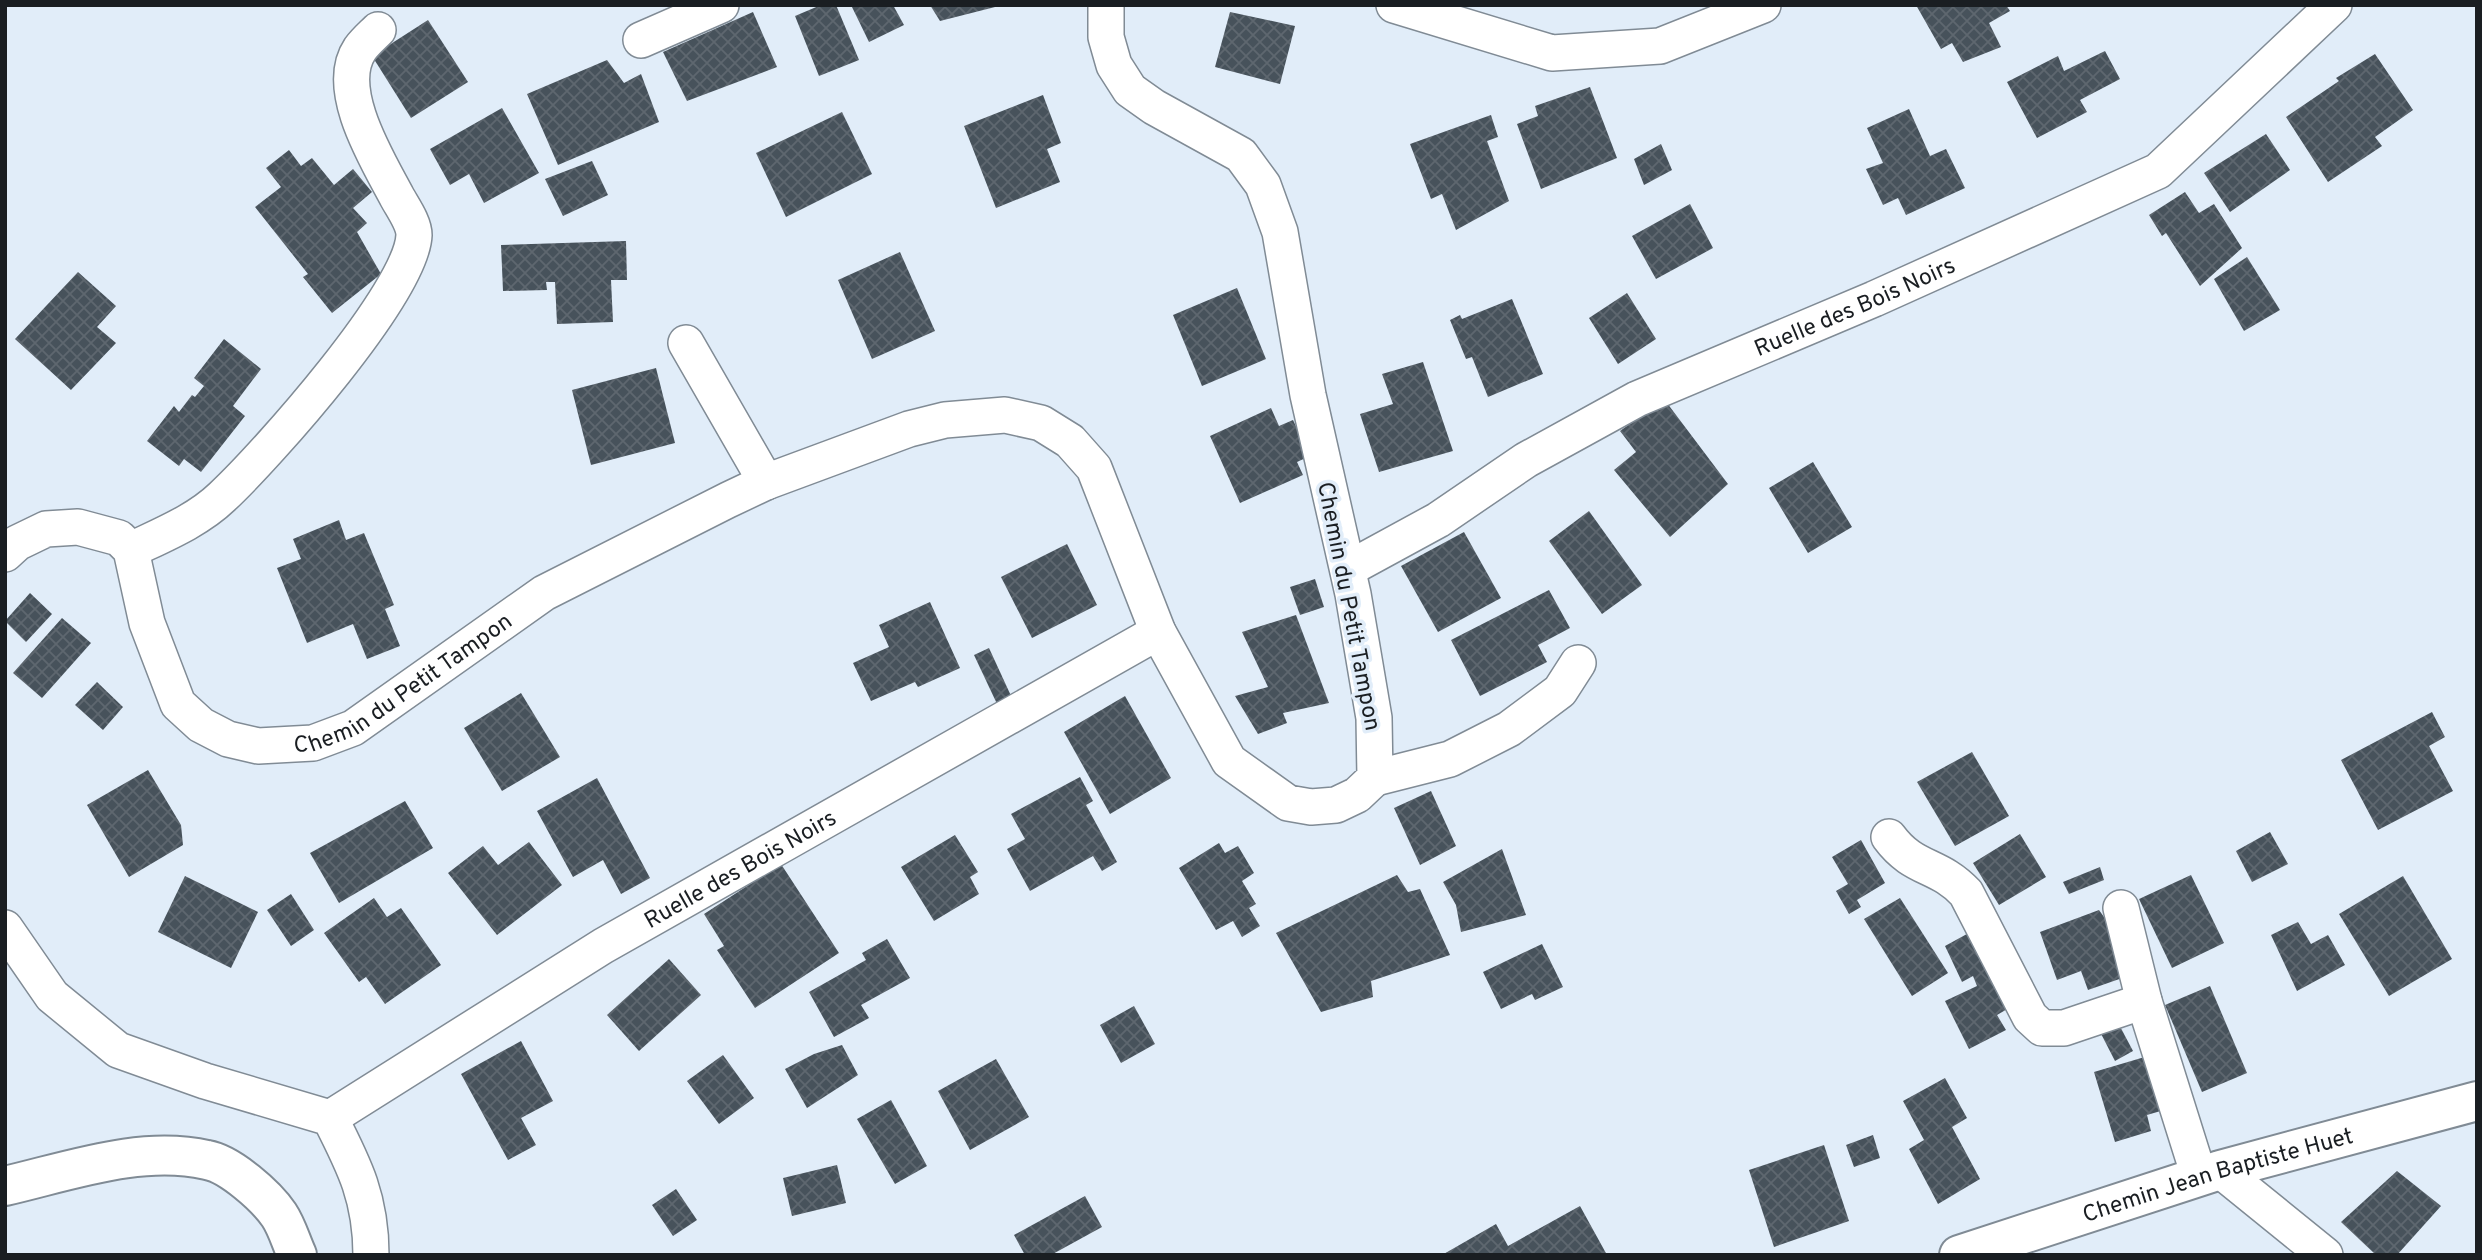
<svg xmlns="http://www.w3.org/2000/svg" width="2482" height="1260" font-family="Overpass,sans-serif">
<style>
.building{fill:url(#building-cross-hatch)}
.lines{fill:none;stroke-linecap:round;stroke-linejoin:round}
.street-casing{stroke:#808b95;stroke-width:38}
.secondary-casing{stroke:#808b95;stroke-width:42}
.street{stroke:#fff;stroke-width:35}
.secondary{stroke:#fff;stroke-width:38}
.labels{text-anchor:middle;stroke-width:7;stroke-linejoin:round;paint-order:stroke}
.street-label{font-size:23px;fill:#1a1e22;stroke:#e1edf9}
</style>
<defs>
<pattern id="building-cross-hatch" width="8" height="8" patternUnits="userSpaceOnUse" patternTransform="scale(1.75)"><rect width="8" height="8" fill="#47525b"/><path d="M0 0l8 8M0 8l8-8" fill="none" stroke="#5e676f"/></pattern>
</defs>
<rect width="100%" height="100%" fill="#e1edf9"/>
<g class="building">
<polygon points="821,5 836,5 859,60 819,76 795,16"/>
<polygon points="851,5 893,5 904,25 869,42"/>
<polygon points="930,5 999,5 999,6 940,21"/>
<polygon points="1916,5 2006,5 2010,11 1989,23 2001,47 1963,62 1952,43 1941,49"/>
<polygon points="753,12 777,67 687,101 663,52"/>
<polygon points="1230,12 1295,26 1280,84 1215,67"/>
<polygon points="428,20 468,82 411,118 372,56"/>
<polygon points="2105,51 2120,79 2080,100 2087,112 2037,138 2007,82 2058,56 2064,71"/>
<polygon points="2375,54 2413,110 2375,137 2382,146 2328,182 2286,117 2339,81 2336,78"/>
<polygon points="607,60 624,83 641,74 659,122 558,165 527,94"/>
<polygon points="1590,87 1617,158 1541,189 1517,124 1538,116 1535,106"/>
<polygon points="1043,95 1061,143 1047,149 1060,182 996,208 964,126"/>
<polygon points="502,108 539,173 484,203 469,174 450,185 430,149"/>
<polygon points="1909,109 1930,156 1946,149 1965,188 1906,215 1898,198 1883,205 1866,169 1883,163 1867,128"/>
<polygon points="842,112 872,174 786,217 756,153"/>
<polygon points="1491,115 1498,137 1487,141 1509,201 1456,230 1442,194 1431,199 1410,144"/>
<polygon points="2266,134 2290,170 2230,212 2204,173"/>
<polygon points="1661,144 1672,170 1644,185 1634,159"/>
<polygon points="289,150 301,166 312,158 334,185 353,169 372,192 353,208 367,223 357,232 381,274 332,313 303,277 308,274 255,207 281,187 266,168"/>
<polygon points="592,161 608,195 563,216 545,179"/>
<polygon points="2185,192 2199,213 2214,204 2242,248 2200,286 2166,233 2162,236 2149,215"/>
<polygon points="1690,204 1713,248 1656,279 1632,236"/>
<polygon points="626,241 627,280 611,280 613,322 557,324 555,282 546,282 547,290 503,291 501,245"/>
<polygon points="900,252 935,331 872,359 838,280"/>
<polygon points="2247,257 2280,310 2244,331 2214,279"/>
<polygon points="78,272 116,306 97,327 116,343 71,390 15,339"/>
<polygon points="1237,288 1266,359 1202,386 1173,315"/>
<polygon points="1627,293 1656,339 1618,364 1589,318"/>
<polygon points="1512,299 1543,374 1488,397 1472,357 1466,359 1450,320 1460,315 1462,319"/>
<polygon points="224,339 261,369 233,406 245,416 201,472 184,459 179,466 147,441 174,406 179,412 192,395 195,397 204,386 194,378"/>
<polygon points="1423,362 1453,451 1379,472 1360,414 1393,404 1382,374"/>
<polygon points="656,368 675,443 591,465 572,390"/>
<polygon points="1664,399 1728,484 1670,537 1614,470 1636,452 1620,431"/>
<polygon points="1271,408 1279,426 1293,420 1310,456 1297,462 1303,475 1240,503 1210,436"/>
<polygon points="1813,462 1852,527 1808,553 1769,488"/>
<polygon points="1589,511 1642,585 1602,614 1549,541"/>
<polygon points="339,520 346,540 364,533 394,605 385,609 400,646 367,659 353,624 307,643 277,568 301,559 293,539"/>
<polygon points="1464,532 1501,598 1438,632 1401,566"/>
<polygon points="1067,544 1097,605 1032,638 1001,577"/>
<polygon points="1315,579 1324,607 1300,615 1290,587"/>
<polygon points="1549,590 1570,628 1538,645 1547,662 1480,696 1451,640"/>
<polygon points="30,593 52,614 26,642 5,621"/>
<polygon points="930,602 960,668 918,687 915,682 871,701 853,663 889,647 879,625"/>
<polygon points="1296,615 1329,703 1283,713 1287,723 1258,734 1235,696 1268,687 1242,632"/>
<polygon points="62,618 91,643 42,698 13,673"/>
<polygon points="989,648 1012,698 998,706 974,655"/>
<polygon points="97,682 123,707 103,730 75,705"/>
<polygon points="521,693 560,757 502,791 464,728"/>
<polygon points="1125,696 1171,778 1110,814 1064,732"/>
<polygon points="2432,712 2445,737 2429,746 2453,791 2378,830 2341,760"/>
<polygon points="1972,752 2009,816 1955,846 1917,782"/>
<polygon points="148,770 181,825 183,845 129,877 87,805"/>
<polygon points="1080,777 1093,801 1086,805 1117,862 1102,871 1093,856 1030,891 1007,849 1025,839 1011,814"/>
<polygon points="597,778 650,878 621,894 603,860 573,877 537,811"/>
<polygon points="1431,791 1456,846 1420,865 1394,808"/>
<polygon points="405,801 433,848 339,903 310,853"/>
<polygon points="2270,832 2288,864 2252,882 2236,851"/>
<polygon points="2020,834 2046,877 1999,905 1973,863"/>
<polygon points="955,835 978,872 970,877 979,894 934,921 901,867"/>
<polygon points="1861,840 1885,883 1857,900 1861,907 1849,914 1836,891 1848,884 1832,857"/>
<polygon points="529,842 562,885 497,935 448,873 483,846 498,865"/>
<polygon points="1219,843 1225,853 1238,846 1254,873 1242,881 1256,904 1249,908 1260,926 1242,937 1233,921 1216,930 1179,868"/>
<polygon points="1502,849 1526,915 1461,932 1456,905 1443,882"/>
<polygon points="781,864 839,953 755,1008 717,950 724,946 704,914"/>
<polygon points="2100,867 2104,880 2069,894 2063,882"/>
<polygon points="1397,875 1408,892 1420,889 1450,955 1371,981 1373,997 1321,1012 1276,933"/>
<polygon points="2191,875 2224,943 2172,968 2139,899"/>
<polygon points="185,876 258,912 231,968 158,932"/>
<polygon points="2403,876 2452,959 2389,996 2339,914"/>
<polygon points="291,894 314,930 291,946 267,910"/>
<polygon points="374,898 387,917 401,908 441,965 385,1004 366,977 359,982 324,933"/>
<polygon points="1900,898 1948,973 1912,996 1864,919"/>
<polygon points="2099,910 2109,924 2128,976 2088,990 2081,971 2057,980 2040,932"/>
<polygon points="2298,922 2311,944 2328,935 2345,965 2297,991 2271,935"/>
<polygon points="1976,929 2009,1008 1997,1015 2006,1030 1969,1049 1945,1001 1977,986 1973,976 1962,982 1945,946"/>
<polygon points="887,939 910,978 861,1005 869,1018 834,1037 809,992 866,960 862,953"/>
<polygon points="1542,944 1563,987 1535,1000 1532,994 1501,1009 1483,972"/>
<polygon points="669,959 701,995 639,1051 607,1015"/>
<polygon points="2210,986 2247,1073 2202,1092 2165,1005"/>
<polygon points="1134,1006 1155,1044 1121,1063 1100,1025"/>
<polygon points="2115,1017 2133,1051 2115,1061 2097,1026"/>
<polygon points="521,1041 553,1101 521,1118 536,1145 508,1160 461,1074"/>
<polygon points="842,1045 858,1075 807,1108 785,1069 814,1054"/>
<polygon points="723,1055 754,1098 719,1124 687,1081"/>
<polygon points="2148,1056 2164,1110 2147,1115 2151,1131 2115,1142 2094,1072"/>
<polygon points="996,1059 1029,1117 970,1150 938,1091"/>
<polygon points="1945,1078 1967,1118 1952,1127 1980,1179 1938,1204 1909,1149 1924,1140 1903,1101"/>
<polygon points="891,1100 927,1166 895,1184 857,1119"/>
<polygon points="1873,1135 1880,1158 1854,1167 1846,1145"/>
<polygon points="1824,1145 1849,1221 1774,1247 1749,1170"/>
<polygon points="837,1165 846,1203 792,1216 783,1178"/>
<polygon points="2397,1171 2441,1206 2397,1255 2376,1255 2341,1222"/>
<polygon points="676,1189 697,1220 673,1236 652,1205"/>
<polygon points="1085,1196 1102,1227 1051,1255 1025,1255 1014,1235"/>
<polygon points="1580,1206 1607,1255 1442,1255 1496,1224 1508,1246"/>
</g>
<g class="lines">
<defs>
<g id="street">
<polyline points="1394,5 1552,53 1660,46 1763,5"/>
<polyline points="641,40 721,5"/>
<polyline points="686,343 766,482"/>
<path d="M131 550C162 535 197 521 222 497 267 455 412 292 414 235 414 223 403 208 397 197 378 161 333 89 360 49 365 42 372 36 378 30"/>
<path id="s1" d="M5 554 17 543 46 529 78 527 119 538 131 550 147 623 178 704 201 725 228 739 258 746 313 743 353 728 544 593 728 500 766 482 909 429 945 420 1005 415 1041 423 1070 441 1094 468 1158 632 1229 761 1288 803 1311 807 1336 805 1357 795 1375 778 1374 718 1353 594 1308 395 1280 232 1263 185 1241 155 1154 107 1130 90 1114 65 1106 37V5"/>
<path id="s2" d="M1348 569 1438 520 1526 460 1637 399 1874 299 2158 171 2334 5"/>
<polyline points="1375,778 1450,759 1509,729 1560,691 1578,663"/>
<path d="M1889 837C1914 871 1938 863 1966 893L2030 1017 2042 1028H2064L2144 1001"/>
<polyline points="2121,908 2144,1001 2199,1176"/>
<path d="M5 928 52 996 118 1050 205 1081 330 1118C355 1167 371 1199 371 1255"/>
<path id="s3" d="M330 1118 603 946 1158 632"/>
<polyline points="2220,1170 2325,1255"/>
</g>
<g id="secondary">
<path d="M5 1186C70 1171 141 1145 207 1160 230 1164 266 1196 279 1215 287 1227 291 1242 297 1255"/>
<path id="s4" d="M1959 1255 2220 1170 2477 1101"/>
</g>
</defs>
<use href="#street" class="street-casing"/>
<use href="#secondary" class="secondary-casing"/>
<use href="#street" class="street"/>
<use href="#secondary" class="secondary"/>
</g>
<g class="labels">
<g class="street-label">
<text dy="8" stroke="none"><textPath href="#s2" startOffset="572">Ruelle des Bois Noirs</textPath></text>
<text transform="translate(1350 606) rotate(79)" y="8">Chemin du Petit Tampon</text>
<text dy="8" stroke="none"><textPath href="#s1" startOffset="556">Chemin du Petit Tampon</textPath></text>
<text dy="8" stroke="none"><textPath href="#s3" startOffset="480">Ruelle des Bois Noirs</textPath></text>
<text dy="8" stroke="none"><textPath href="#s4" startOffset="271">Chemin Jean Baptiste Huet</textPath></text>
</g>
</g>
<rect width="2482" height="1260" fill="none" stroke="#1a1e22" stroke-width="14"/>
</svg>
